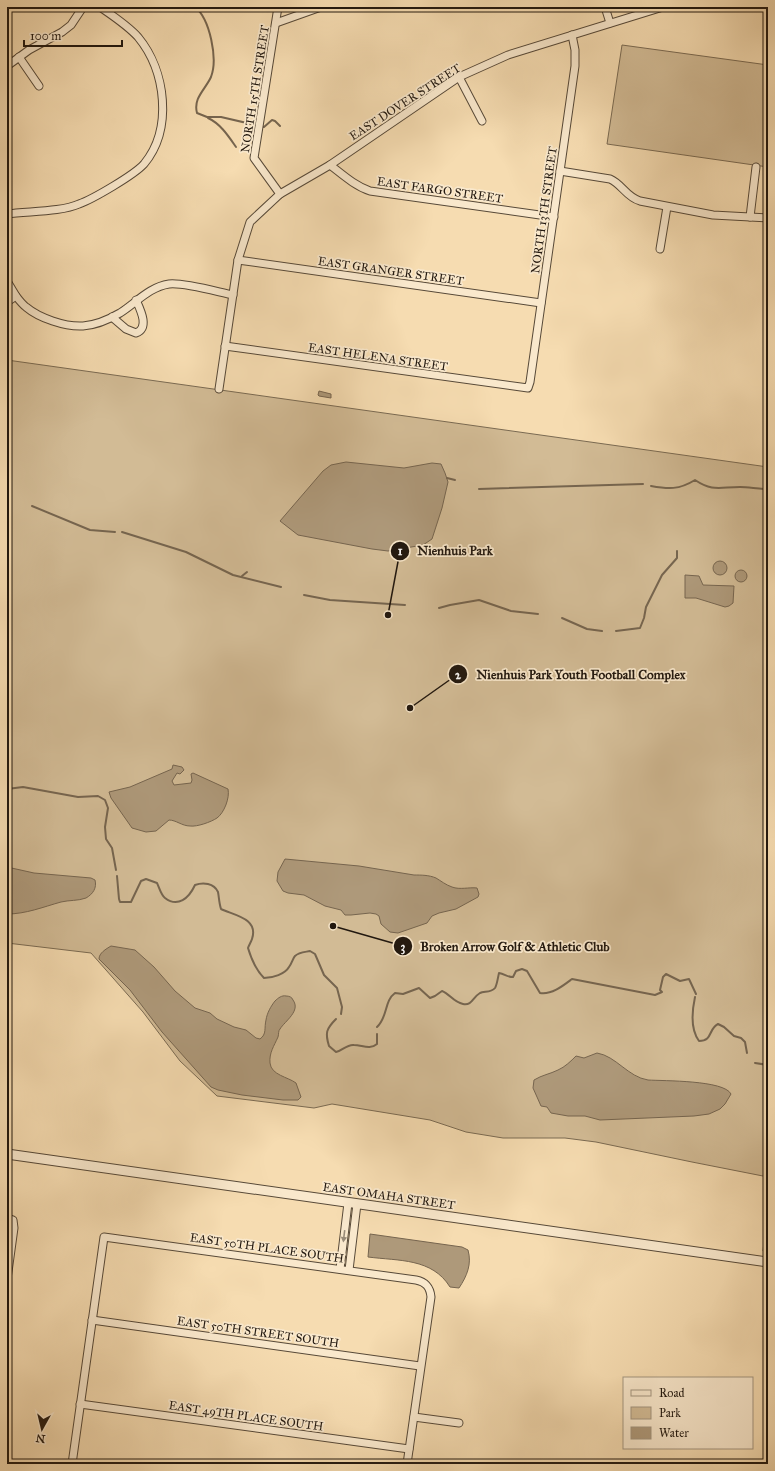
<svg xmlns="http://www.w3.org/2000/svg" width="775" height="1471" font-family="'IM FELL Great Primer',serif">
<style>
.green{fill:#d2bb95;stroke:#7a6a52}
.water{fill:#ae997a;stroke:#76654f}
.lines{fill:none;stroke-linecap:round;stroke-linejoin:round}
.stream{stroke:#76654f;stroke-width:2}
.minor-casing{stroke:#574938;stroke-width:9}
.tertiary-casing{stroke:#574938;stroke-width:11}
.minor{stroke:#f9e8cc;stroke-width:7}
.tertiary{stroke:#f9e8cc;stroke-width:9}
.oneway{fill:#988a77}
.labels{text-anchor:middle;stroke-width:3.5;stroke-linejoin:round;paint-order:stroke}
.street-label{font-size:12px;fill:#22180f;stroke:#f9e8cc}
.leader{fill:none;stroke:#22180f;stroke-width:1.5}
.callout-dot{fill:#22180f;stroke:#f9e8cc;stroke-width:1.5}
.mark-label{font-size:12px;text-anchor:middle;font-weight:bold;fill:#fff}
.callout-label{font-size:13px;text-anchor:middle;font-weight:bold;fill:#22180f;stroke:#f9e8cc;stroke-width:3.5;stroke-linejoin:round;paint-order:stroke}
</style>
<rect width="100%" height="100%" fill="#f6dcb1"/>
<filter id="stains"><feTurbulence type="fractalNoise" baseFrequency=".005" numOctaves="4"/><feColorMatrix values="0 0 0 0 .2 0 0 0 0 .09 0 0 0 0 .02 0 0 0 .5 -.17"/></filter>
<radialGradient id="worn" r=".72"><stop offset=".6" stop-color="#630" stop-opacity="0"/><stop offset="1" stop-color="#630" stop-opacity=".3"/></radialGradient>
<g class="green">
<polygon points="622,45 768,65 768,167 607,144"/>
<polygon points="7,360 768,467 768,1177 692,1162 596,1142 565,1138 503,1138 466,1132 430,1120 332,1104 314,1108 217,1096 180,1061 143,1012 91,953 7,943"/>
<polygon points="768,1204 768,1252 763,1251"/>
</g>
<g class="water">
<polygon points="319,391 331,394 331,398 319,396 318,395"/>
<polygon points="346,462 404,468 432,463 441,464 445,473 448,482 442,508 432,539 423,545 388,551 372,549 298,535 280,521 323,471 331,465"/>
<circle cx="720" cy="568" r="7"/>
<circle cx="741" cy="576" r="6"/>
<polygon points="685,575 699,576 703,585 734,586 733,603 729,606 725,607 696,598 685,598"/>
<path d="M173 765 182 767 184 770 180 774 177 773 172 781 174 785 191 783 192 780 191 774 193 773 228 789C230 798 224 813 217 818 211 822 197 827 190 826 182 826 176 820 169 820L156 831 146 832 132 828 111 798 109 792 130 787 172 769Z"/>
<path d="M285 859 359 866 414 875C421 875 429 875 436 878 441 881 446 885 452 887 460 890 469 887 477 888L479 894 478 897 456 909 439 913 432 916 427 923 398 933 390 932 381 924 379 916 376 914 370 913 351 915H345L341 910 325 906 304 895 288 893 283 891 277 881 278 872Z"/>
<path d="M7 867 34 873 91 878 95 880C97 888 93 894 86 898 78 901 69 900 61 902 43 907 26 914 7 914Z"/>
<path d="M111 946 135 950 154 967 175 991 195 1008 210 1013 217 1019 234 1027 246 1030 256 1038 260 1039C267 1034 264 1028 266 1020 267 1013 271 1006 275 1001 278 998 282 995 286 996 289 996 292 997 293 1000 301 1011 285 1021 280 1029 278 1031 279 1034 278 1037 274 1046 269 1053 270 1063 271 1075 288 1077 296 1083L301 1097 298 1100H283L242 1095 218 1090 211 1087 162 1032 130 990 99 959C99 953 106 949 111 946Z"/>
<path d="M597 1053C616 1056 628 1077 648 1080 664 1081 724 1080 731 1094L725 1104 720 1109 709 1114 694 1116 600 1120 585 1116H568L551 1113 547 1107 541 1106 533 1088 534 1080C542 1075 550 1074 558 1070 565 1067 571 1061 576 1056L584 1058Z"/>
<path d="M370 1234 462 1247 468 1250C472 1264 467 1276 459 1288L450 1287C432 1258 399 1261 368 1257Z"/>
</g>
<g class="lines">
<g class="stream">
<path d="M195 7C210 19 218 59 211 77 205 90 193 98 197 113L207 117H221L264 127 272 120 275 121 280 126"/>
<path d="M208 118C221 124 229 137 236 147"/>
<polyline points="447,478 455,480"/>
<path d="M651 486C668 489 679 490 695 480 713 492 720 487 740 487 749 487 758 489 768 489"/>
<polyline points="479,489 643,484"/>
<polyline points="32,506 90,530 115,532"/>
<polyline points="122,532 186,552 233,575 281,587"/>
<polyline points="242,576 247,572"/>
<polyline points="304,595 330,600 405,605"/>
<polyline points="439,608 450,605 479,600 511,611 538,614"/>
<polyline points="562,618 587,629 602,631"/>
<polyline points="616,631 640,628 644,618 646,607 662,575 677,558 677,551"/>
<polyline points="7,789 23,787 78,797 98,796 105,800 108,808 105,827 106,839 112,848 116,870"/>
<path d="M117 876 119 899 120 902H131L141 881 146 879 157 883C159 887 161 895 165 898 178 908 189 898 195 885 203 882 214 883 218 892 219 897 219 903 221 909 233 915 259 918 252 939 251 942 249 945 248 948 251 958 257 971 264 978 273 978 285 974 289 967 292 963 293 958 295 956 299 952 306 952 310 951L315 954 324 975 337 988 342 1007 341 1014"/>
<path d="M695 997C692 1011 690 1029 699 1041 713 1041 708 1029 718 1024L724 1027 734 1036 741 1038 745 1042 747 1053"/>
<path d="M336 1019C326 1029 325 1033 329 1046L336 1052C342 1051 347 1044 354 1045 362 1045 370 1050 377 1044V1034"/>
<path d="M377 1027C388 1017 384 1001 395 993L403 994 419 988 430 998 435 996 442 991C450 994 453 1002 463 1004 472 1006 473 997 480 993 484 991 491 993 495 988 497 985 498 977 499 973 505 974 507 977 513 977L516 971 522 969 527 971 540 993C552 995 564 985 572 979L655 995 662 992 660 990 663 977 666 974 680 981 689 979 696 994"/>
<polyline points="755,1063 768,1065"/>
</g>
<defs>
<g id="minor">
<polyline points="278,7 254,158 280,194"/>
<polyline points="605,7 610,23"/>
<polyline points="276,23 321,7"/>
<polyline points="19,57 39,86"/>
<polyline points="7,66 29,50 62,32 71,25 83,7"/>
<polyline points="459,77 482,121"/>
<path d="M330 165C343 175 355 186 370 191L554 217"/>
<path d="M560 171 610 179C622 184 626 197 640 201L713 215 768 218"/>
<path d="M7 214C28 211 61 212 79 204 93 199 134 175 144 164 173 129 166 71 138 37 127 25 113 16 100 7"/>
<polyline points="750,217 756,167"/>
<polyline points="660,249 667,207"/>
<polyline points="238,260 541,303"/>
<polyline points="7,281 16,296"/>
<path d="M7 302 16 296C19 300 22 304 26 307 39 318 65 327 83 326 96 325 108 320 120 313 136 303 149 287 169 284 183 282 218 292 233 295"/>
<path d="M112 317 126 329 136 333C150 328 140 309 136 300"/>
<polyline points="225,346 528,388 530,382 575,66 575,50 572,35"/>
<polyline points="219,389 238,260 250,222 280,194 330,165 459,77 508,55 663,7"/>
<polyline points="7,1218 13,1220 14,1228 7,1279"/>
<polyline points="340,1269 348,1203"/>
<polyline points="349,1270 357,1204"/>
<polyline points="92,1320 420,1366"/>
<polyline points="80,1404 409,1449"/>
<polyline points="414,1417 459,1423"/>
<path d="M72 1464 104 1237 416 1280C426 1282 430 1287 431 1297L407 1464"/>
</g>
<polyline id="tertiary" points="7,1154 768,1262"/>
</defs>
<use href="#minor" class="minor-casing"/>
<use href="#tertiary" class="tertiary-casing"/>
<use href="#minor" class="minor"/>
<use href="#tertiary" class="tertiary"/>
</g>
<defs><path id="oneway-solid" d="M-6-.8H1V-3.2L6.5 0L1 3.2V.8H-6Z"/></defs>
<use class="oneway" href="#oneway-solid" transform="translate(344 1236) rotate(97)"/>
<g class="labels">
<g class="street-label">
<text transform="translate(255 89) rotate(-81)" y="4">NORTH 15TH STREET</text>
<text transform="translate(405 102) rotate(-33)" y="4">EAST DOVER STREET</text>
<text transform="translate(440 190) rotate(8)" y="4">EAST FARGO STREET</text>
<text transform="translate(544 210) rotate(-82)" y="4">NORTH 13TH STREET</text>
<text transform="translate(391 271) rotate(8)" y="4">EAST GRANGER STREET</text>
<text transform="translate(378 357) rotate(8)" y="4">EAST HELENA STREET</text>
<text transform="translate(389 1196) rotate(8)" y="4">EAST OMAHA STREET</text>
<text transform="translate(267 1248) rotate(8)" y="4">EAST 50TH PLACE SOUTH</text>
<text transform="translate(258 1332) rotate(8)" y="4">EAST 50TH STREET SOUTH</text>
<text transform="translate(246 1416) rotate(8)" y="4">EAST 49TH PLACE SOUTH</text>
</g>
</g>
<path class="leader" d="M388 615L400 551M410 708L458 674M333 926L403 946"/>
<g class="callout-dot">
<circle cx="388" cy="615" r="4"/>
<circle cx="410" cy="708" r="4"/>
<circle cx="333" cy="926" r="4"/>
<circle cx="400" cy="551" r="10"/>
<circle cx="458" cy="674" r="10"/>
<circle cx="403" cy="946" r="10"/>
</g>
<g class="mark-label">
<text x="400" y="555">1</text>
<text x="458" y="679">2</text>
<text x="403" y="951">3</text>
</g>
<g class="callout-label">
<text x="455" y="555">Nienhuis Park</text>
<text x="581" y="679">Nienhuis Park Youth Football Complex</text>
<text x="515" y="951">Broken Arrow Golf &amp; Athletic Club</text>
</g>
<rect width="775" height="1471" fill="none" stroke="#f6dcb1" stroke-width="24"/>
<rect x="8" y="8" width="759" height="1455" fill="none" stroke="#22180f" stroke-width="2"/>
<rect x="12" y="12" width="751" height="1447" fill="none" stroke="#22180f"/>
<rect x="623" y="1377" width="130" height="72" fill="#f9e8cc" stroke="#a39580"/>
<rect x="631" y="1390" width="20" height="6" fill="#f9e8cc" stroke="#a39580"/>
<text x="659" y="1397" font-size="12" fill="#22180f">Road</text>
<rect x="631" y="1407" width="20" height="12" fill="#d2bb95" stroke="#a39580"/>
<text x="659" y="1417" font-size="12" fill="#22180f">Park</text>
<rect x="631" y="1427" width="20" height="12" fill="#ae997a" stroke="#a39580"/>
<text x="659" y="1437" font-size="12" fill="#22180f">Water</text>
<g transform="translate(42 1429) rotate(188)" stroke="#f9e8cc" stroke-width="3" paint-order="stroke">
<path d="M0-3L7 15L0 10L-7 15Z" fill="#22180f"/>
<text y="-6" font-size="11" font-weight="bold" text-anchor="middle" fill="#22180f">N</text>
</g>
<path d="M24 40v6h98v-6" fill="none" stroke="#22180f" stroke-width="2"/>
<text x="30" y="40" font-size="12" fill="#22180f" stroke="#f9e8cc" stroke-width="3" paint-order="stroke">100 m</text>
<rect width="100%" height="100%" filter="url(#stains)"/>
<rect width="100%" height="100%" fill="url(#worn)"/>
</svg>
